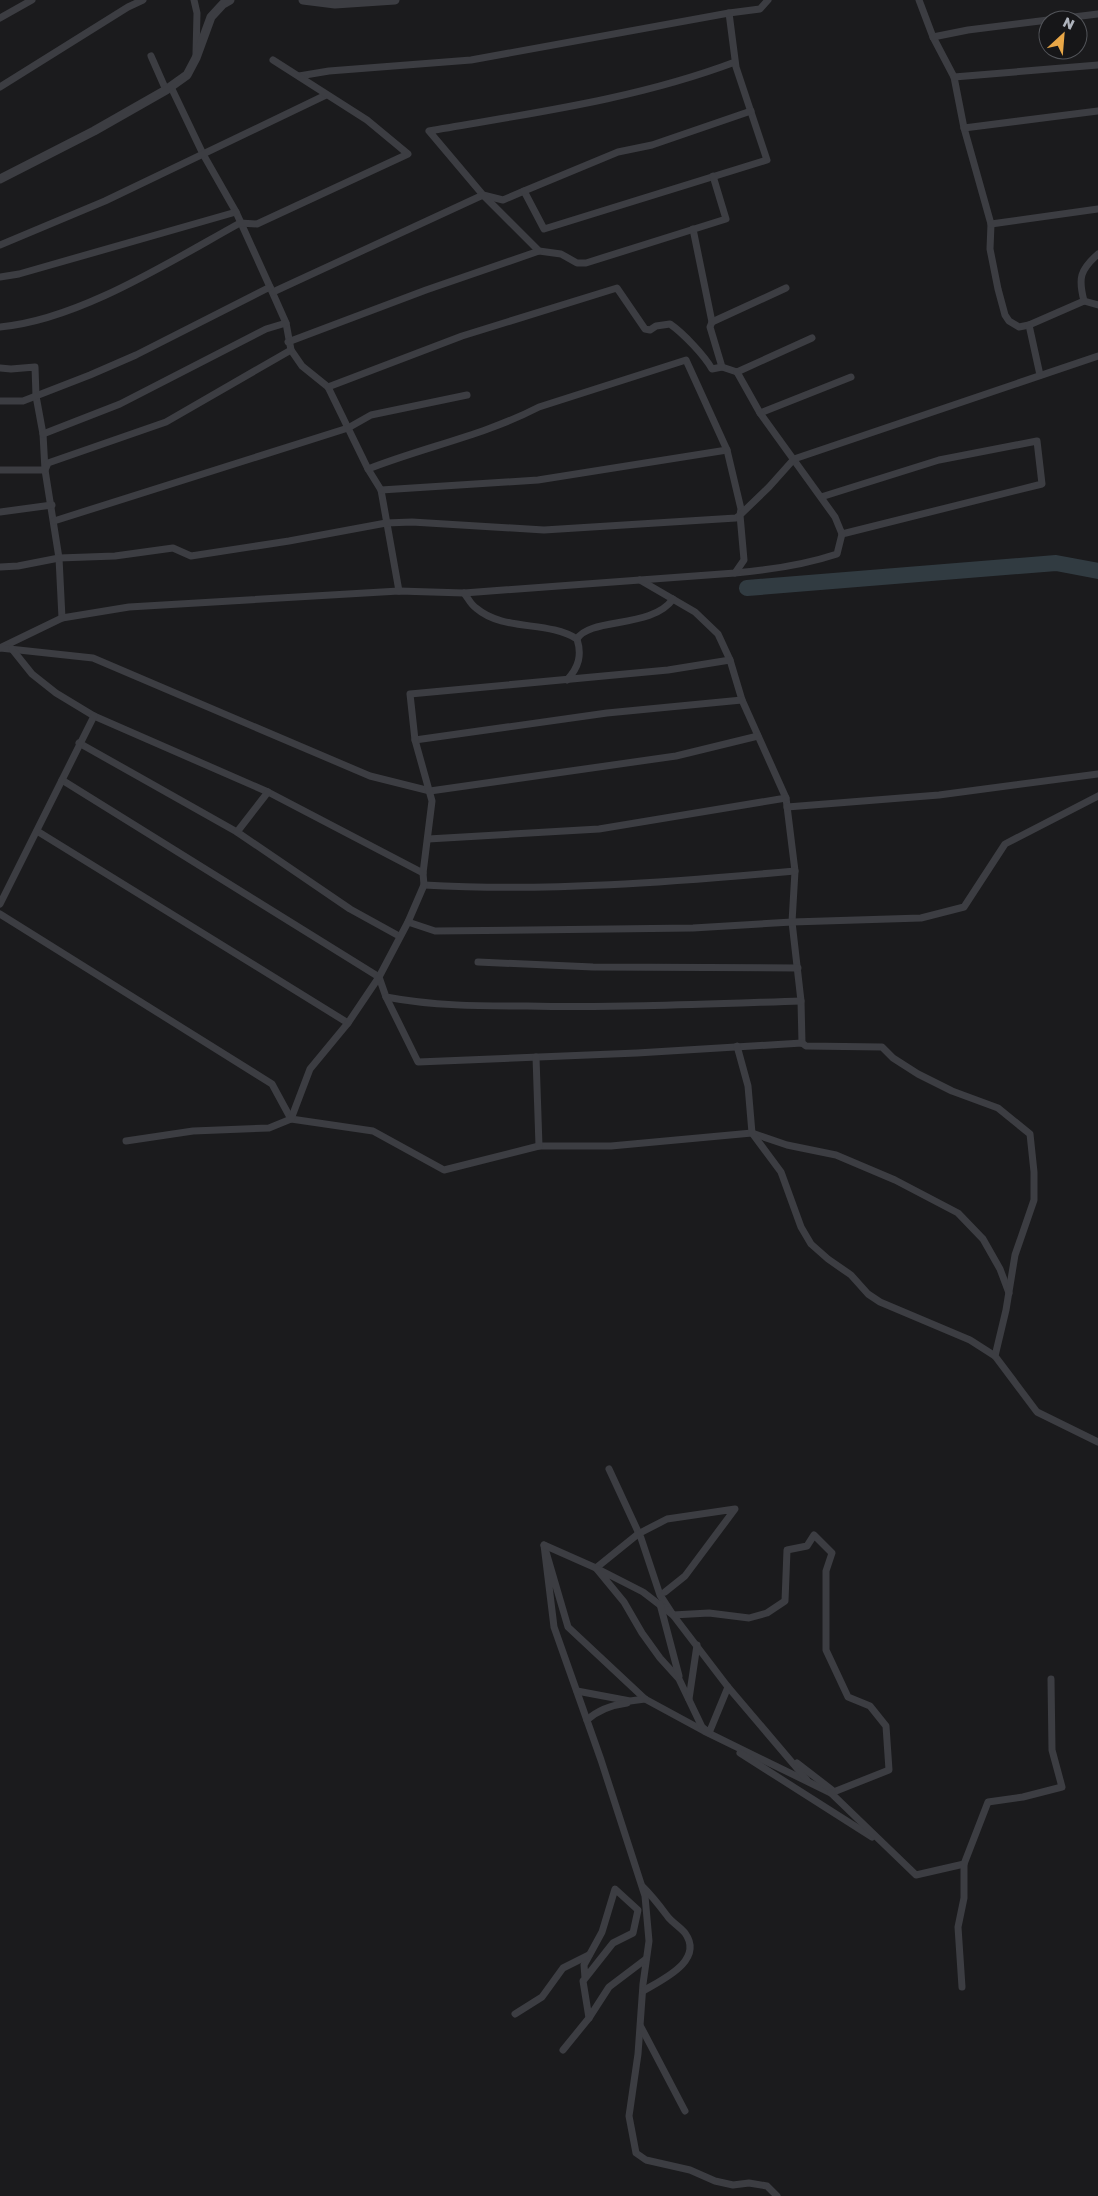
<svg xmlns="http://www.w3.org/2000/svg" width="1098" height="2196" font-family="'Golos Text',sans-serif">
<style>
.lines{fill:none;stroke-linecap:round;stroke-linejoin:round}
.river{stroke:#313b41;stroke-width:16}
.minor{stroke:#3c3d42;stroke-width:7}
.tertiary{stroke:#3c3d42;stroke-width:9}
</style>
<rect width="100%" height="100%" fill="#1b1b1d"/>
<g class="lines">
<polyline class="river" points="747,588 1056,563 1098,571"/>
<g class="minor">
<polyline points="194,0 197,13 196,53"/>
<polyline points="919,0 933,37 954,77 964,128 991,224 990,249 998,289 1005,315 1009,321 1019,327 1029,325"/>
<path d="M729 13 736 67 767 160 544 229 524 191 503 200 483 195 429 131C532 113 637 99 735 62"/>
<polyline points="0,18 32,0"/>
<polyline points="1049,20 1098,14"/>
<polyline points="933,37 968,30 1048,20"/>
<polyline points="151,56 166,90"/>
<polyline points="299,76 329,71 471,60 729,13 760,9 768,0"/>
<polyline points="954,77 1098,65"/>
<polyline points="0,87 128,7 143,0"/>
<polyline points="171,87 203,154 236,212 270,287 286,323 291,350 302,366 328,387 368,469 381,490 399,591"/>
<polyline points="964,128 1098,111"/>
<polyline points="524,191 618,152 652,145 751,111"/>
<polyline points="991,224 1098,209"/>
<polyline points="693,229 712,322 710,327 722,367 737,372 812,338"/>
<polyline points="0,245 105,201 326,95"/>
<polyline points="0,277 19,274 236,212"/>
<polyline points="273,292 483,195 539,251 561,254 577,263 586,263 726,219 713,176"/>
<path d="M1084 301C1078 278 1080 270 1098 254"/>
<polyline points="712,322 786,288"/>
<path d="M0 327C79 320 171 261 240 223L257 224 408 154 367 120 273 60"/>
<polyline points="288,342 426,290 539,251"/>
<polyline points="0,368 11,369 35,367 36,396 43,434 45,470 59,558 62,618"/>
<polyline points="737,372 760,413 851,377"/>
<polyline points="1040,375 1029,325 1084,301 1098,305"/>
<path d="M328 387 462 336 617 288 645 329 650 330 656 326 670 324C683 333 704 355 712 369L722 367"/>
<polyline points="0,401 23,401 90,375 136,355 270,287"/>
<polyline points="760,413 835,517 842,534 1042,484 1037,441 939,460 821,497"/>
<polyline points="43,434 120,404 266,329 286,323"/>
<polyline points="0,470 45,470 48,463 166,422 291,350"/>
<polyline points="381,490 538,480 727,450"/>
<polyline points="0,512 52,505"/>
<polyline points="54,521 348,428 371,415 467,395"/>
<path d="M0 567 18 566 59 558 115 556 173 548 191 556 289 541 386 523 412 522 544 530 736 518 740 515 741 509 727 450 686 360 539 407C485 435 424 447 368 469"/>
<path d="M735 573C769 570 804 565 837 554L842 534"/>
<polyline points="640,580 695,612 718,634 730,660 742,700 786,798 795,871 792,922 801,1001 802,1043"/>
<path d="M464 593C468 598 471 605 476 608 504 632 547 620 577 639 582 655 579 667 567 680"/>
<path d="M577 639C590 617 652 629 673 599"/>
<polyline points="0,648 62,618 129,607 399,591 464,593 735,573 744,560 740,515 769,487 794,459 1098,356"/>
<polyline points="0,648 93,658 370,776 430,791 676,756 758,736"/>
<polyline points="12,649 32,674 56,693 94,716 268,792 423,873"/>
<polyline points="415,740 607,713 742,700"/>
<polyline points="79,743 237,832 350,909 399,936"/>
<path d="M62 780 379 977 386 997C433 1006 479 1006 527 1006 618 1008 709 1004 801 1001"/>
<polyline points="787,807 939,795 1098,774"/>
<polyline points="37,831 348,1023"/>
<polyline points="237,832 268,792"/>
<polyline points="428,839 599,829 786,798"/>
<path d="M424 885C548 892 671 882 795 871"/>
<polyline points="0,904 94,716"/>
<polyline points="0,914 272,1084 291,1119 373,1131 444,1170 539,1146 611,1146 752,1133 787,1145 836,1155 895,1180 958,1213 983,1239 1000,1269 1009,1293"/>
<polyline points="408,922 435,931 693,928 792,922 921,918 964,907 1005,844 1098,796"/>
<polyline points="478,962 593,967 798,968"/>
<polyline points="386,997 418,1062 637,1053 802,1043 806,1046 882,1047 893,1058 918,1074 952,1091 998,1108 1030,1134 1034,1172 1034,1200 1015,1255 1006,1310 995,1356 1037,1412 1098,1442"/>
<polyline points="737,1046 748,1086 752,1133 781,1172 801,1227 811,1244 828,1259 851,1275 868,1294 880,1302 970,1340 995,1356"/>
<polyline points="536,1057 539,1146"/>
<polyline points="126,1141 193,1131 269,1128 291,1119 310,1069 348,1023 379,977 408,922 424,885 423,873 432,801 415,740 410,694 668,670 730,660"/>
<polyline points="609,1469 641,1538 660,1595 673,1615 709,1613 749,1618 767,1613 785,1601 787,1550 807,1546 814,1535 832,1553 826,1571 826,1650 848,1697 870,1706 886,1726 889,1770 831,1793 704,1731 645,1699 568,1627 544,1545 554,1627 601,1760 645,1896 649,1941 643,1984 638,2054 629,2116 636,2153 646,2160 690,2170 715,2181 733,2185 749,2183 767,2186 777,2196"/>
<polyline points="544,1545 596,1568 638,1534 667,1519 735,1509 685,1576 665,1592"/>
<polygon points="596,1568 643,1592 673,1615 728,1687 709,1733 702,1727 679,1679 660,1658 642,1633 624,1602"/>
<polyline points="660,1604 679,1676"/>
<polyline points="728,1687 807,1780"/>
<polyline points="577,1691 630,1701 645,1699"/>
<polyline points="689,1699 697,1645"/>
<path d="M587 1720C598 1710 612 1705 627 1703"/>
<polyline points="740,1753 872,1837"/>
<polyline points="797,1763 832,1790"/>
<polyline points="831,1793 916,1875 964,1864 988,1802 1023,1797 1062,1787 1052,1750 1051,1679"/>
<path d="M643 1887C654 1898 659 1905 668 1917 673 1923 680 1927 685 1933 705 1961 661 1980 643 1991"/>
<polyline points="585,1978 584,1965 602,1932 615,1889 638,1910 633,1933 613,1943 583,1981 589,2018"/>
<polyline points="962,1987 958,1927 964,1898 964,1864"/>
<polyline points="515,2014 542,1997 563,1968 589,1955"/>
<polyline points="641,2027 685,2111"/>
<polyline points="563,2050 589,2018 609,1987 646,1959"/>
</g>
<g class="tertiary">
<polyline points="303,0 335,4 395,0"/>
<polyline points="0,179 94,131 166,90 187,75 196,58 211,17 223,4 230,0"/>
</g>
</g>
<g transform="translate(1063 35) rotate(26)"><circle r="24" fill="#161618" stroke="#53555a"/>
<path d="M0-4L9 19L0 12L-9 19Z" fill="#e9a747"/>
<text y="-8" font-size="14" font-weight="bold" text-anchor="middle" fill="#aeb3bc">N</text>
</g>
</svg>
